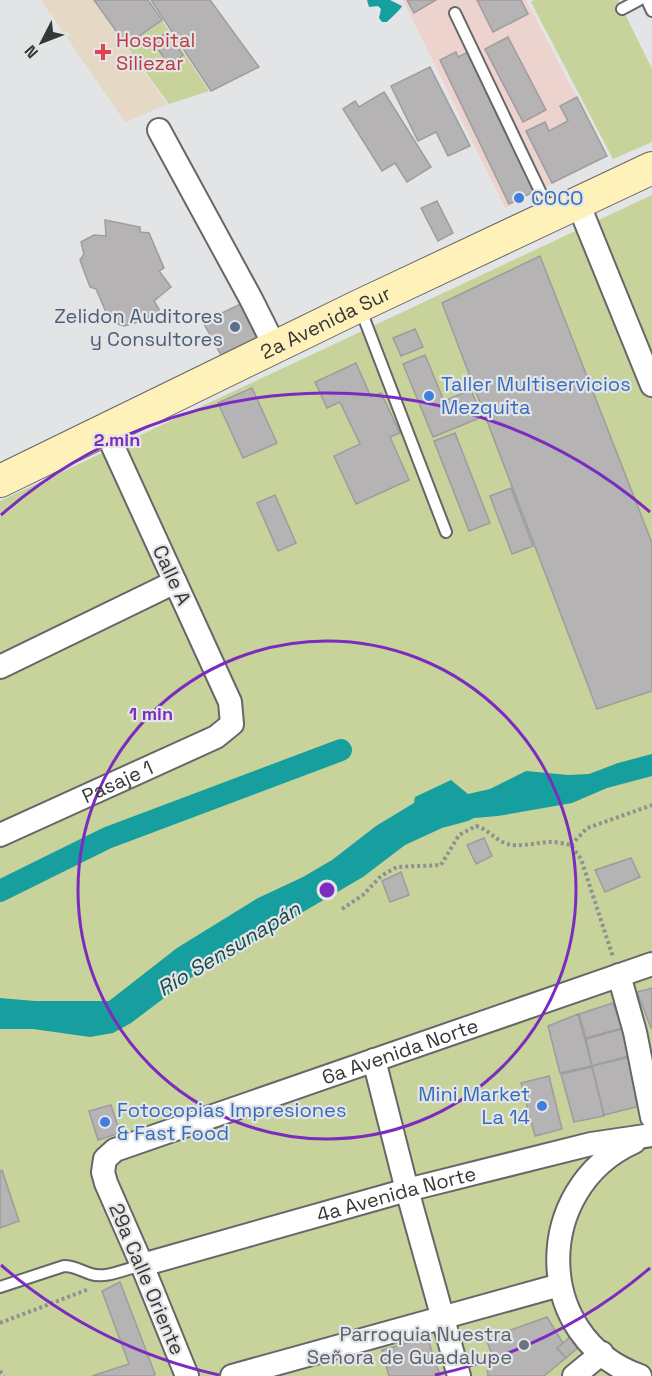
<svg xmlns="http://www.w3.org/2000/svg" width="652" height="1376" font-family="'Space Grotesk',sans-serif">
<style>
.commercial{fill:#edd3cd}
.medical{fill:#e5d8c4}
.green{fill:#c8d29b}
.water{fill:#179f9f}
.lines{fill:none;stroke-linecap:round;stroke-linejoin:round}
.canal{stroke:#179f9f;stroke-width:22}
.building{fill:#b5b3b4;stroke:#9e9c9d;stroke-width:1.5}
.lane-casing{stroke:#666769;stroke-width:14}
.street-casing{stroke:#666769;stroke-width:26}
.secondary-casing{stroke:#666769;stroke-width:34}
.path{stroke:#8f9191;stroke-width:4;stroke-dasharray:3 3;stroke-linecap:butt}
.lane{stroke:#fff;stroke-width:10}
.street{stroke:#fff;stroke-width:22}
.secondary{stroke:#fff1ba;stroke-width:32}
.ring{fill:none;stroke:#7b2cbf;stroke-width:3}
.health-dot{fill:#e0444e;stroke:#e2e4e5;stroke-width:2}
.shop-dot{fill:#3f7fe0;stroke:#e2e4e5;stroke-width:2}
.service-dot{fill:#5c6f8a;stroke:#e2e4e5;stroke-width:2}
.worship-dot{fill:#6b7280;stroke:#e2e4e5;stroke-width:2}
.labels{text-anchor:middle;stroke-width:4.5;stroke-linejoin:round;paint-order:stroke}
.health-label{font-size:20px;fill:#be3a42;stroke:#e2e4e5;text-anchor:start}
.shop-label{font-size:20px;fill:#366cbe;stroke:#e2e4e5;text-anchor:start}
.service-label{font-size:20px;fill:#4e5e75;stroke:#e2e4e5;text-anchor:end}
.street-label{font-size:20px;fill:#363737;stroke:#e2e4e5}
.worship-label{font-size:20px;fill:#5b616d;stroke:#e2e4e5;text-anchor:end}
.water-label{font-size:21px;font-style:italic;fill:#154949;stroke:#e2e4e5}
.centre{fill:#7b2cbf;stroke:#e2e4e5;stroke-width:3}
.ring-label{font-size:18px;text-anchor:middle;font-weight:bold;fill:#7b2cbf;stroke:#e2e4e5;stroke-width:4.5;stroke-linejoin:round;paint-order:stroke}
</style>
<rect width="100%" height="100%" fill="#e2e4e5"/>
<polygon class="commercial" points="403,0 526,0 607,156 505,208"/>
<polygon class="medical" points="41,0 93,0 167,104 125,122"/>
<g class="green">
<polygon points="534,0 618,0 652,69 652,142 613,159 531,2"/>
<polygon points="162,20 209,91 169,104 126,45"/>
<polygon points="652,195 652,1376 0,1376 0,501"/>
</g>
<g class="water">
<path d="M367 0H390L402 6C400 10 391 18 387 22H382L379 18 381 9 378 6 369 7Z"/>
<polygon points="652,754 652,776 607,788 572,803 498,816 474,818 468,821 442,828 405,845 363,877 255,940 231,958 192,977 131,1023 113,1033 90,1037 33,1029 0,1029 0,998 35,1001 109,1001 177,948 258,898 303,877 332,860 376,826 414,803 415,797 451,780 468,794 490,789 526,771 568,775 589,774 618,763"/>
</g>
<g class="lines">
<polyline class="canal" points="0,891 107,838 341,750"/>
</g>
<g class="building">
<polygon points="94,0 148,0 162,20 126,45"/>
<polygon points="151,0 210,0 259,67 211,91"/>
<polygon points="407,0 436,0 414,13"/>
<polygon points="477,0 521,0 528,14 493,32"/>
<polygon points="167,32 183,55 169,65 153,42"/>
<polygon points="508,37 546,110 523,122 485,49"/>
<polygon points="456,52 458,57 468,52 535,191 509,204 440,60"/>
<polygon points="430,67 470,146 448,156 436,132 418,141 391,86"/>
<polygon points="384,92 431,167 407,182 395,163 382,171 343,109 355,101 359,107"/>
<polygon points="577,97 607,156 552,183 526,131 545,122 549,131 568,121 560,106"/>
<polygon points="437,201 453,233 438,241 421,208"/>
<polygon points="105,220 140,227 140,232 149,233 164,268 159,271 171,287 154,301 159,309 157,316 146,318 140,312 138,321 135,323 124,326 118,324 109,319 96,289 90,287 80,260 84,254 81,242 94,235 106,236"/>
<polygon points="540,256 652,543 652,691 597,709 442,303"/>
<polygon points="251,299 267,332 221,355 203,322"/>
<polygon points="415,329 423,347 401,356 393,338"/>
<polygon points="425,355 444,401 471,390 482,417 433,437 403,364"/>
<polygon points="356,363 371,397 381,393 400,433 390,437 409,480 356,504 334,456 360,444 340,402 327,408 315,382"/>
<polygon points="252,388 277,443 243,458 218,403"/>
<polygon points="455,433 490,523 469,531 434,441"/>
<polygon points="511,488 533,546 512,554 490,496"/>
<polygon points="275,495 296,543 278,551 257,503"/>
<polygon points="484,838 492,856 476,864 467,845"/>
<polygon points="631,858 640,877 605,892 595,870"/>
<polygon points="401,872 409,895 390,902 382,881"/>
<polygon points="652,988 652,1028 651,1028 637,992"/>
<polygon points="613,1003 622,1028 586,1038 579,1014"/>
<polygon points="578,1014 592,1066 560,1073 548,1026"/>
<polygon points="622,1029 629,1056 592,1066 586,1039"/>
<polygon points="629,1057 640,1106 604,1115 592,1066"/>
<polygon points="592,1067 604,1116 574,1122 561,1074"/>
<polygon points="549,1076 562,1129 535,1136 521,1083"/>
<polygon points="111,1105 120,1133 98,1140 89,1111"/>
<polygon points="2,1170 19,1221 0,1228 0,1171"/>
<polygon points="120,1282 155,1374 154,1376 92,1376 129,1364 102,1291"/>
<polygon points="547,1317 563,1343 557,1348 566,1358 544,1376 488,1376 486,1356 491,1352 486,1339"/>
<polygon points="570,1337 579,1347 566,1358 557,1348"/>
<polygon points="422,1339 429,1342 440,1376 389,1376 382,1350"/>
</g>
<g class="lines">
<defs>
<g id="lane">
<polyline points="647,0 652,11"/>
<polyline points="622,9 639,0"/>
<polyline points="455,13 550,212"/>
<polyline points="360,308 446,532"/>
<path d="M0 1287 64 1266C75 1266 81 1271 91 1274 106 1279 128 1268 142 1265"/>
</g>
<g id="street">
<polyline points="159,130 251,299 275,347"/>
<polyline points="578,203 652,385"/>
<polyline points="0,667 175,582"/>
<path id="s1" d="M0 835 216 737 232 724 230 702 105 429"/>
<polyline points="619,975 635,1032 652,1117"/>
<polyline points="374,1060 407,1190 459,1376"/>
<path d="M634 1142C532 1188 532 1338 640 1376"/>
<path id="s2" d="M142 1265 407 1190 591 1144 652 1135"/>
<path id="s3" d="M187 1376 142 1265 106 1183 103 1172 105 1159 115 1150 652 964"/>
<polyline points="232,1376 560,1285"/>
<polyline points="574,1376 602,1353"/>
</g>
<g id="secondary">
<path id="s4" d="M0 481 359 306 652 168"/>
</g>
</defs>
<use href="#lane" class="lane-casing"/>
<use href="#street" class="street-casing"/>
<use href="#secondary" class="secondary-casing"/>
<g class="path">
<polyline points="571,845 587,828 652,805"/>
<path d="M342 909 363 895 381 876 397 867 441 865 459 835 476 826C491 830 496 843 513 845 527 846 539 842 552 842 558 842 565 844 571 845L581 859 613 957"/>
<polyline points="0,1323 89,1289"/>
<polyline points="0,1371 4,1376"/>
</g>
<use href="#lane" class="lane"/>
<use href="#street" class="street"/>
<use href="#secondary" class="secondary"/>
</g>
<g class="ring">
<circle cx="327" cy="890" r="249"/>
<path d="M650 1268A497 497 0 0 1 435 1375M219 1375A497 497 0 0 1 1 1265M1 515A497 497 0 0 1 650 512"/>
</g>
<path class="health-dot" d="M100 43h6v6h6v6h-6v6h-6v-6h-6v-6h6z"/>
<g class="shop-dot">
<circle cx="519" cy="198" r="6"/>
<circle cx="429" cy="396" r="6"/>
<circle cx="542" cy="1106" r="6"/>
<circle cx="105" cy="1122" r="6"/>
</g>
<circle class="service-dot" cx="235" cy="327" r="6"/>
<circle class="worship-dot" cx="524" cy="1345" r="6"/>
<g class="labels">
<g class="health-label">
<text x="116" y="47">Hospital<tspan x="116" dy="23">Siliezar</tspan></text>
</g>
<g class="shop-label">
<text x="531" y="205">COCO</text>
<text x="441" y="391">Taller Multiservicios<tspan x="441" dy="23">Mezquita</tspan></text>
<text x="530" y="1101" text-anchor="end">Mini Market<tspan x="530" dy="23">La 14</tspan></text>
<text x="117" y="1117">Fotocopias Impresiones<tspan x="117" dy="23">&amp; Fast Food</tspan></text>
</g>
<g class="service-label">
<text x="223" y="323">Zelidon Auditores<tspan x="223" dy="23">y Consultores</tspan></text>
</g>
<g class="street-label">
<text dy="7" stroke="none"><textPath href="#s4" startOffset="362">2a Avenida Sur</textPath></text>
<text transform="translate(172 575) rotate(65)" y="7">Calle A</text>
<text dy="7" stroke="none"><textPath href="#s1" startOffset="129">Pasaje 1</textPath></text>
<text dy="7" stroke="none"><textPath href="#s3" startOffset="549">6a Avenida Norte</textPath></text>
<text dy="7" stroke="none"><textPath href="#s2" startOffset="264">4a Avenida Norte</textPath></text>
<text transform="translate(147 1279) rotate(67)" y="7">29a Calle Oriente</text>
</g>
<g class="worship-label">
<text x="512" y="1341">Parroquia Nuestra<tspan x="512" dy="23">Señora de Guadalupe</tspan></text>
</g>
<g class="water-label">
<text transform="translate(229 949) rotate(-31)" y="7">Río Sensunapán</text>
</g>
</g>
<circle cx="327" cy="890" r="9" class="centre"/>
<g class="ring-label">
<text x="117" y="446">2 min</text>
<text x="151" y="720">1 min</text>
</g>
<g transform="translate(42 42) rotate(228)" stroke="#e2e4e5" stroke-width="4.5" paint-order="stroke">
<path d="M0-4.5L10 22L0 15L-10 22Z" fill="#363737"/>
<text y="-9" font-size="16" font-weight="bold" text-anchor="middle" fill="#363737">N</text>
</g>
</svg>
